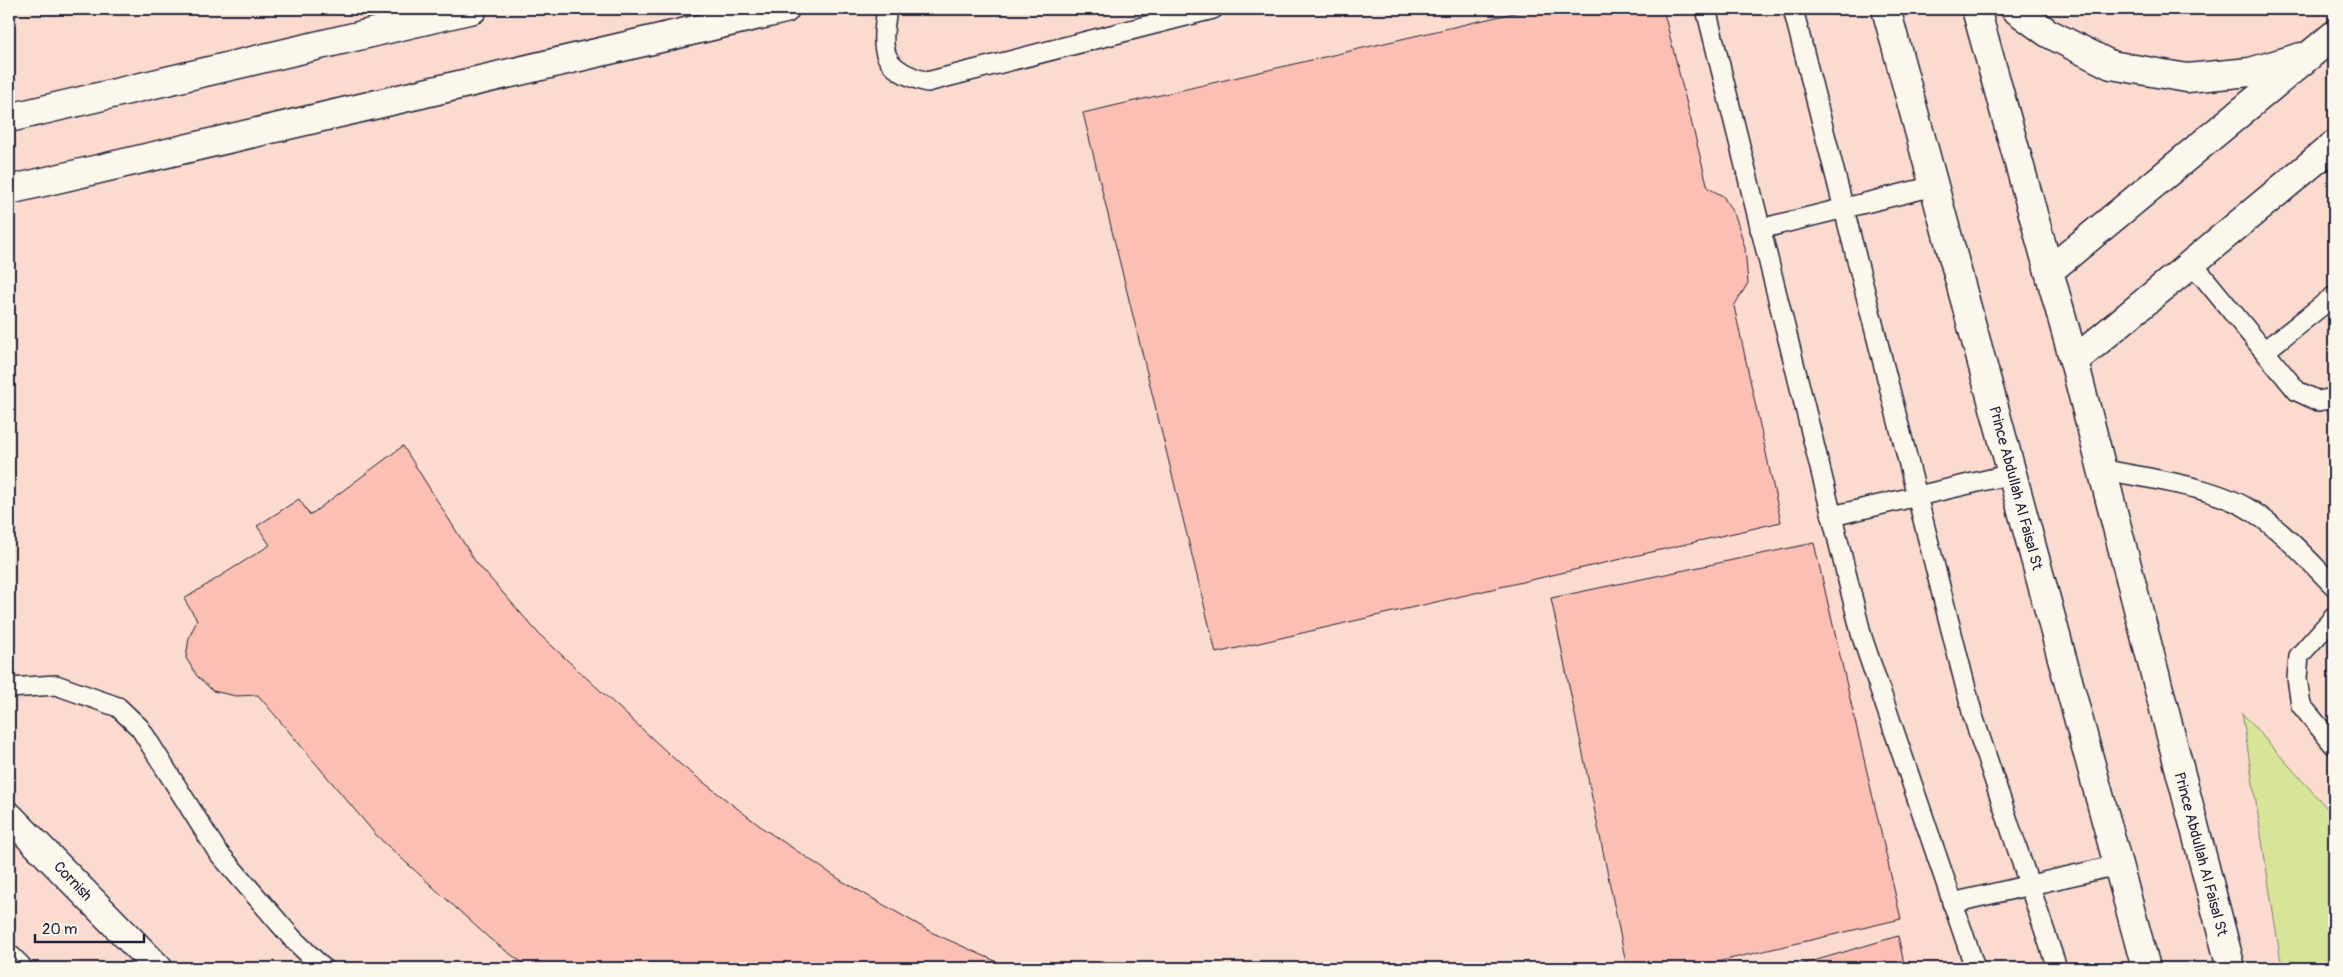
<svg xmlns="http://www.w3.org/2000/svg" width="2343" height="977" font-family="Pangolin,sans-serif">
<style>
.built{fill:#fbdbcf}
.green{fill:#d7e598;stroke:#7c846a}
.building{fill:#fbc0b3;stroke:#22223b}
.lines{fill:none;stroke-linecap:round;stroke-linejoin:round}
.service-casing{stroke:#22223b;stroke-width:22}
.tertiary-casing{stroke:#22223b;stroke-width:31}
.secondary-casing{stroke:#22223b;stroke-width:31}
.service{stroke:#fbf7ec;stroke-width:19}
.tertiary{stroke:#fbf7ec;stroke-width:28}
.secondary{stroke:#fbf7ec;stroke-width:28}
.labels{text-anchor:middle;stroke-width:4.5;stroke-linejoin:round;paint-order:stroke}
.street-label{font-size:15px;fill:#22223b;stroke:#fbf7ec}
</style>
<rect width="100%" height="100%" fill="#fbe6db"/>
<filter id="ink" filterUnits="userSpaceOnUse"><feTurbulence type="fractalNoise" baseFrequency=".02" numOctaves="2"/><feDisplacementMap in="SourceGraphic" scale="10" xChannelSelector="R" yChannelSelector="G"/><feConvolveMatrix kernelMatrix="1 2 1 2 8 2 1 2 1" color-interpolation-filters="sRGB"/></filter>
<g filter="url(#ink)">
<rect class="built" x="9" y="9" width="2325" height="959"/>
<polygon class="green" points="2242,713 2334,816 2334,968 2283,968 2280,956"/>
<g class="building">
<polygon points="1531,9 1663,9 1708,188 1723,196 1736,218 1745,248 1748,283 1734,306 1781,522 1216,653 1083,113"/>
<polygon points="403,446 475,561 539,634 681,765 764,829 842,881 933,933 1011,968 529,968 490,939 376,835 258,695 236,696 213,691 197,676 186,658 189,638 197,620 184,599 270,545 257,526 299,499 310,515"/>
<polygon points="1814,543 1901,919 1691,968 1627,968 1551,598"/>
<polygon points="1898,936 1905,968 1790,968"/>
</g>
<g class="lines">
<defs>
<g id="service">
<path d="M887 9C880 52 881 69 927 82L1213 9"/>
<polyline points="1706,9 1862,637 1975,968"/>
<polyline points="1793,9 1973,716 2057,968"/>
<polyline points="1760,229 1934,186"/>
<polyline points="2192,263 2297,391 2318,401 2334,398"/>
<polyline points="2265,351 2334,296"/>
<path d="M2101 469C2147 479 2212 485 2252 511 2283 531 2308 560 2334 586"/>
<polyline points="1832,516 2012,474"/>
<polyline points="2334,617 2299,656 2297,678 2301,705 2334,745"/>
<polyline points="9,688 56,685 118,707 140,728 217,851 292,938 323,968"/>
<polyline points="1952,903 2118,865"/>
</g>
<g id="tertiary">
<polyline points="1886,9 2146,968"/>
<polyline points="1976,9 2074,361 2231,968"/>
<polyline points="2015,9 2048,33 2111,65 2187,78 2250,72 2301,57"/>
<polyline points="9,118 473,9"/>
<polyline points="9,190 785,9"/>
<polyline points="2049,271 2334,35"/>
<polyline points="2074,361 2334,145"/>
</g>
<g id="secondary">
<polyline points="9,816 158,968"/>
<polyline points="9,960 17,968"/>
</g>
</defs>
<use href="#service" class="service-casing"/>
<use href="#tertiary" class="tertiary-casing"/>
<use href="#secondary" class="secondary-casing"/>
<use href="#service" class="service"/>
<use href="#tertiary" class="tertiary"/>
<use href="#secondary" class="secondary"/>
</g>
</g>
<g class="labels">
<g class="street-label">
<text transform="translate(2016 488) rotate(75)" y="5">Prince Abdullah Al Faisal St</text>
<text transform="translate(2201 854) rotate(75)" y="5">Prince Abdullah Al Faisal St</text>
<text transform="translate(73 881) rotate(46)" y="5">Cornish</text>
</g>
</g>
<rect width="2343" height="977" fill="none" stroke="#fbf7ec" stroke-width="30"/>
<rect x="15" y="15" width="2313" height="947" fill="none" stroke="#22223b" stroke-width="2" filter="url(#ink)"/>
<path d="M35 934v8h109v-8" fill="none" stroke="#22223b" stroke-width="2.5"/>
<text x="42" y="934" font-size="15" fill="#22223b" stroke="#fbf7ec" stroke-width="4" paint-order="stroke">20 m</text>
</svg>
